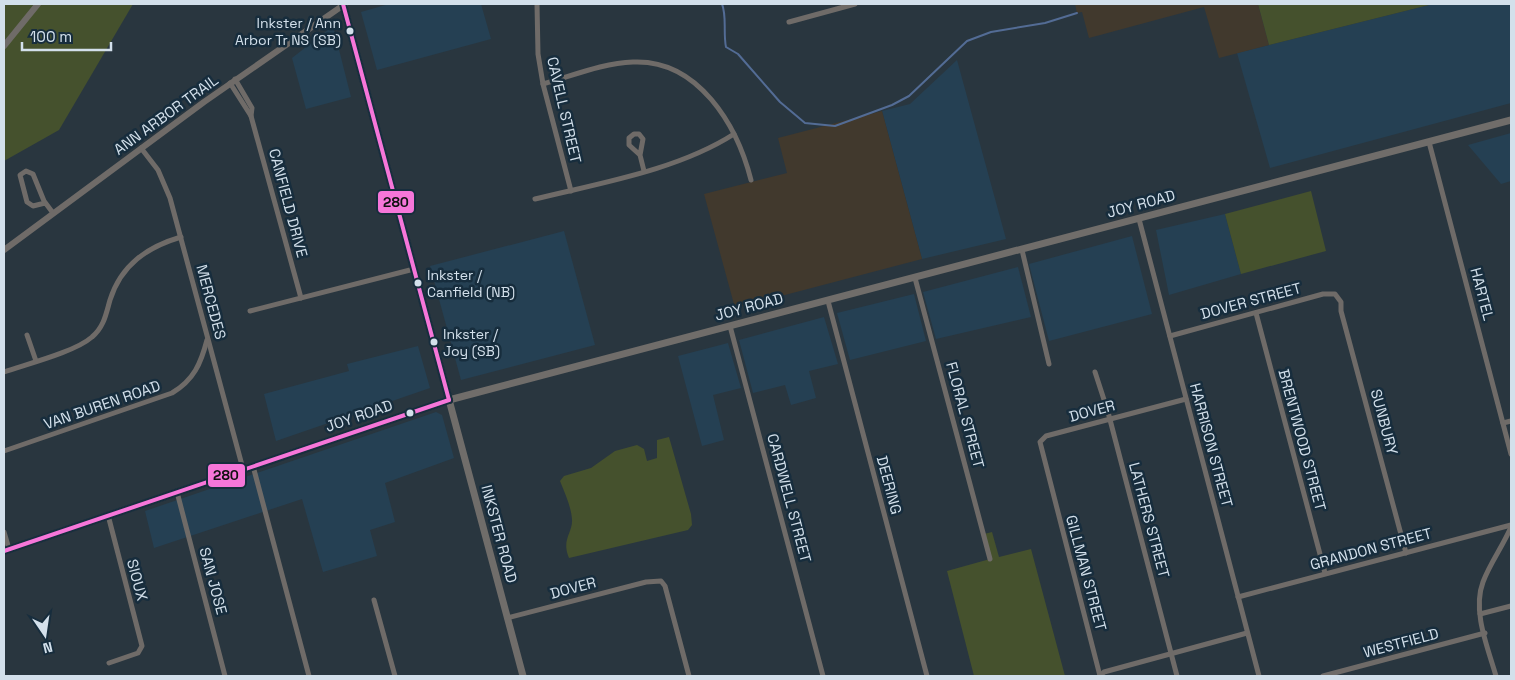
<svg xmlns="http://www.w3.org/2000/svg" width="1515" height="680" font-family="'Space Grotesk',sans-serif">
<style>
.built{fill:#254053}
.education{fill:#41392d}
.green{fill:#45512d}
.lines{fill:none;stroke-linecap:round;stroke-linejoin:round}
.stream{stroke:#536c95;stroke-width:2}
.minor{stroke:#6f6b68;stroke-width:5}
.tertiary{stroke:#6f6b68;stroke-width:6}
.secondary{stroke:#706d6a;stroke-width:7}
.bus-1-casing{stroke:#172d3d;stroke-width:8}
.bus-1{stroke:#f676d9;stroke-width:4}
.bus-dot{fill:#d3e0eb;stroke:#172d3d;stroke-width:2}
.labels{text-anchor:middle;stroke-width:5;stroke-linejoin:round;paint-order:stroke}
.bus-label{font-size:14px;fill:#d3e0eb;stroke:#172d3d;text-anchor:start}
.street-label{font-size:15px;fill:#d3e0eb;stroke:#172d3d}
.line-badge{stroke:#172d3d;stroke-width:2}
.pale-badge-label{font-size:14px;text-anchor:middle;font-weight:bold;fill:#111}
</style>
<rect width="100%" height="100%" fill="#29363f"/>
<g class="built">
<polygon points="389,4 481,4 491,39 377,70 361,12"/>
<polygon points="1433,4 1511,4 1511,103 1270,168 1237,53"/>
<polygon points="333,26 351,97 306,109 292,58"/>
<polygon points="957,60 1006,239 922,259 882,111 910,104"/>
<polygon points="1511,133 1511,181 1501,184 1468,145"/>
<polygon points="1225,214 1241,274 1169,295 1156,230"/>
<polygon points="564,231 595,345 461,380 430,266"/>
<polygon points="1132,236 1152,314 1049,341 1029,264"/>
<polygon points="1018,267 1031,317 936,339 923,292"/>
<polygon points="914,294 926,341 850,360 837,313"/>
<polygon points="824,317 838,364 809,371 816,398 791,405 785,385 753,393 739,340"/>
<polygon points="728,343 741,388 713,395 724,440 702,446 678,356"/>
<polygon points="418,346 430,388 276,441 264,394 349,371 347,364"/>
<polygon points="436,412 442,415 454,458 385,483 395,522 370,530 377,556 323,572 302,499 154,548 145,511"/>
</g>
<g class="education">
<polygon points="1075,4 1258,4 1269,45 1219,58 1204,7 1089,38 1082,12 1077,13"/>
<polygon points="882,111 922,259 735,308 704,194 787,173 778,138"/>
</g>
<g class="green">
<polygon points="4,4 133,4 59,130 4,161"/>
<polygon points="1258,4 1433,4 1269,45"/>
<polygon points="1311,191 1326,251 1241,274 1225,214"/>
<path d="M669 437 691 514 692 525 688 530 569 558C561 539 573 533 572 519 571 506 565 494 560 481L564 476 591 468 615 451 637 445 644 449 647 461 657 458V440Z"/>
<polygon points="992,532 999,557 1031,549 1065,676 974,676 947,571 990,559 984,534"/>
</g>
<g class="lines">
<path class="stream" d="M722 4C727 16 723 33 726 47L738 54 780 102 805 123 835 126 892 105 909 96 967 41 991 32 1045 23 1077 13"/>
<g class="minor">
<polyline points="537,4 538,54 543,84 571,191"/>
<polyline points="789,22 855,4"/>
<polyline points="235,79 252,108 251,116 301,298"/>
<polyline points="230,83 251,116"/>
<path d="M543 84C572 76 603 63 633 62 698 59 737 125 751 180"/>
<polyline points="1429,142 1511,454"/>
<polyline points="141,148 158,170 170,198 243,469"/>
<polyline points="640,155 629,145 629,138 634,134 639,134 643,139 640,155 644,171"/>
<path d="M535 199C600 183 678 170 734 134"/>
<polyline points="45,203 33,206 27,202 20,175 26,171 33,174 44,201 53,213"/>
<polyline points="1139,219 1259,676"/>
<polyline points="1022,250 1049,364"/>
<polyline points="915,278 990,559"/>
<polyline points="828,301 927,676"/>
<polyline points="250,311 414,269"/>
<polyline points="1256,313 1325,573"/>
<polyline points="730,326 823,676"/>
<polyline points="27,335 36,361"/>
<polyline points="1170,336 1323,294 1335,294 1341,302 1341,311 1406,553"/>
<path d="M4 372C27 364 75 352 92 337 104 327 106 314 110 300 121 265 147 247 181 237"/>
<polyline points="1095,372 1108,412 1177,676"/>
<polyline points="1503,423 1511,421"/>
<path d="M4 451 172 393C194 380 201 363 207 340"/>
<polyline points="253,466 309,676"/>
<polyline points="177,492 225,676"/>
<polyline points="108,515 142,646 138,653 109,663"/>
<polyline points="4,532 9,549"/>
<polyline points="1238,597 1511,525"/>
<polyline points="374,600 395,676"/>
<polyline points="1480,614 1511,606"/>
<polyline points="507,618 646,582 661,581 665,586 689,676"/>
<polyline points="1100,676 1040,442 1046,436 1186,399"/>
<polyline points="1100,676 1104,672 1247,633"/>
<polyline points="1323,676 1485,633"/>
<path d="M1496 676C1488 648 1472 611 1483 582 1490 563 1503 546 1511 527"/>
</g>
<g class="tertiary">
<polyline points="4,46 38,4"/>
<polyline points="4,250 204,102 345,4"/>
</g>
<g class="secondary">
<polyline points="343,4 523,676"/>
<polyline points="4,551 449,400 1511,120"/>
</g>
<defs>
<g id="bus-1">
<polyline points="343,4 449,400"/>
<polyline points="4,551 449,400"/>
</g>
</defs>
<use href="#bus-1" class="bus-1-casing"/>
<use href="#bus-1" class="bus-1"/>
</g>
<g class="bus-dot">
<circle cx="350" cy="31" r="4.5"/>
<circle cx="418" cy="283" r="4.5"/>
<circle cx="434" cy="342" r="4.5"/>
<circle cx="410" cy="413" r="4.5"/>
</g>
<g class="labels">
<g class="bus-label">
<text x="341" y="28" text-anchor="end">Inkster / Ann<tspan x="341" dy="17">Arbor Tr NS (SB)</tspan></text>
<text x="427" y="280">Inkster /<tspan x="427" dy="17">Canfield (NB)</tspan></text>
<text x="443" y="339">Inkster /<tspan x="443" dy="17">Joy (SB)</tspan></text>
</g>
<g class="street-label">
<text transform="translate(564 110) rotate(77)" y="5">CAVELL STREET</text>
<text transform="translate(166 115) rotate(-36)" y="5">ANN ARBOR TRAIL</text>
<text transform="translate(288 203) rotate(75)" y="5">CANFIELD DRIVE</text>
<text transform="translate(1141 204) rotate(-15)" y="5">JOY ROAD</text>
<text transform="translate(1482 294) rotate(75)" y="5">HARTEL</text>
<text transform="translate(1251 301) rotate(-15)" y="5">DOVER STREET</text>
<text transform="translate(211 302) rotate(75)" y="5">MERCEDES</text>
<text transform="translate(749 307) rotate(-15)" y="5">JOY ROAD</text>
<text transform="translate(102 405) rotate(-19)" y="5">VAN BUREN ROAD</text>
<text transform="translate(1092 411) rotate(-15)" y="5">DOVER</text>
<text transform="translate(965 415) rotate(75)" y="5">FLORAL STREET</text>
<text transform="translate(359 416) rotate(-19)" y="5">JOY ROAD</text>
<text transform="translate(1384 422) rotate(75)" y="5">SUNBURY</text>
<text transform="translate(1302 440) rotate(75)" y="5">BRENTWOOD STREET</text>
<text transform="translate(1211 445) rotate(75)" y="5">HARRISON STREET</text>
<text transform="translate(889 485) rotate(75)" y="5">DEERING</text>
<text transform="translate(789 498) rotate(75)" y="5">CARDWELL STREET</text>
<text transform="translate(1149 520) rotate(75)" y="5">LATHERS STREET</text>
<text transform="translate(499 534) rotate(75)" y="5">INKSTER ROAD</text>
<text transform="translate(1371 549) rotate(-15)" y="5">GRANDON STREET</text>
<text transform="translate(1086 573) rotate(75)" y="5">GILLMAN STREET</text>
<text transform="translate(137 580) rotate(75)" y="5">SIOUX</text>
<text transform="translate(213 581) rotate(75)" y="5">SAN JOSE</text>
<text transform="translate(573 588) rotate(-15)" y="5">DOVER</text>
<text transform="translate(1401 643) rotate(-15)" y="5">WESTFIELD</text>
</g>
</g>
<g class="line-badge">
<rect x="377" y="190" width="38" height="24" rx="5" fill="#f676d9"/>
<rect x="207" y="463" width="39" height="25" rx="5" fill="#f676d9"/>
</g>
<g class="pale-badge-label">
<text x="396" y="207">280</text>
<text x="226" y="480">280</text>
</g>
<rect width="1515" height="680" fill="none" stroke="#d3e0eb" stroke-width="10"/>
<g transform="translate(45 635) rotate(167)" stroke="#172d3d" stroke-width="4" paint-order="stroke">
<path d="M0-4L9 19L0 12L-9 19Z" fill="#d3e0eb"/>
<text y="-8" font-size="14" font-weight="bold" text-anchor="middle" fill="#d3e0eb">N</text>
</g>
<path d="M22 42v8h89v-8" fill="none" stroke="#d3e0eb" stroke-width="2.5"/>
<text x="30" y="42" font-size="15" fill="#d3e0eb" stroke="#172d3d" stroke-width="4" paint-order="stroke">100 m</text>
</svg>
